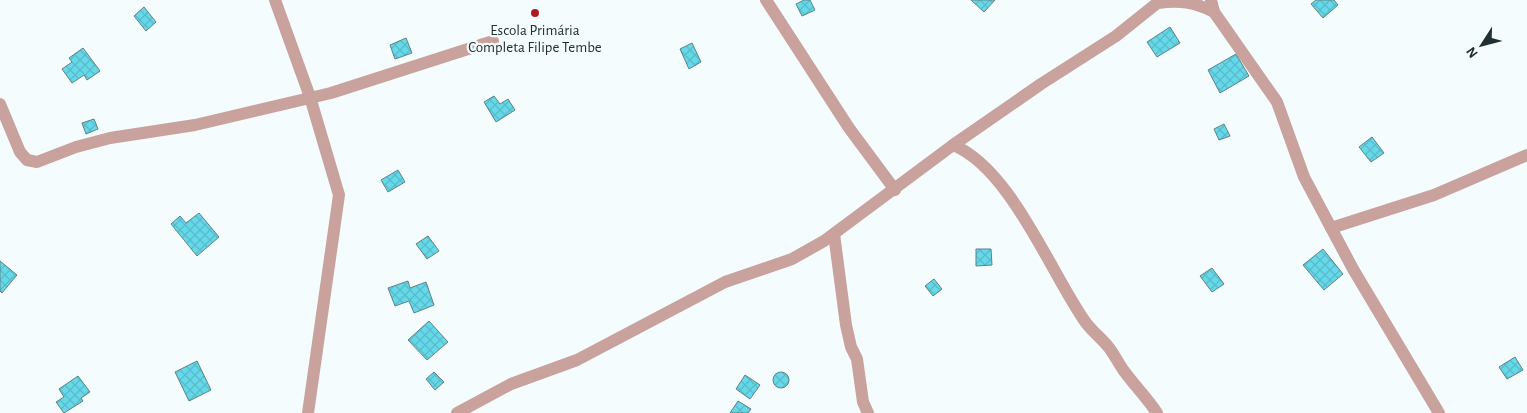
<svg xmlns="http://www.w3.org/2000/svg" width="1527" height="413" font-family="'Alegreya Sans',sans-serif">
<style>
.building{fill:url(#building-cross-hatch);stroke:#608388}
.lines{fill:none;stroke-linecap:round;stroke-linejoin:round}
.minor{stroke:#c9a19d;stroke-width:12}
.poi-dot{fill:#ad1a23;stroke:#f4fcfd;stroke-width:2}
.labels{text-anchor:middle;stroke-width:4.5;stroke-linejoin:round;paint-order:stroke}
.poi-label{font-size:15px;fill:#213032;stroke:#f4fcfd}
</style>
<defs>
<pattern id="building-cross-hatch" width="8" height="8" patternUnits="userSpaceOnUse" patternTransform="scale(1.25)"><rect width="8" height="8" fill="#65d9ea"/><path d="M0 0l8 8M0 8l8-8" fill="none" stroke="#57bbc9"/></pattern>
</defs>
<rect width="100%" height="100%" fill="#f4fcfd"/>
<g class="building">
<polygon points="804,0 810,0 815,10 802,16 796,4"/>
<polygon points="971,0 995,0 984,12"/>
<polygon points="1316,0 1334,0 1338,5 1323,18 1311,4"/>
<polygon points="144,7 156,22 146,31 134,16"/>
<polygon points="1170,27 1180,43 1157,57 1147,42"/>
<polygon points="406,38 412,53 395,59 390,45"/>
<polygon points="692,43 701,62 689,69 680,49"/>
<polygon points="83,48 100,71 87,80 84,75 72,83 62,69 72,62 69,58"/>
<polygon points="1236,54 1249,76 1220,93 1208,70"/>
<polygon points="494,96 500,104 508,99 515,110 496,122 484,102"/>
<polygon points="94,119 98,129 86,134 82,123"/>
<polygon points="1224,124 1230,136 1219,140 1214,129"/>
<polygon points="1372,137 1384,153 1371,162 1359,147"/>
<polygon points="398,170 405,182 388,192 381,180"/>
<polygon points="199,213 219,237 197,256 171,224 180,216 186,223"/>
<polygon points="428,236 439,251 427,259 416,244"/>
<polygon points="976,249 991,249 992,265 976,266"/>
<polygon points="1323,249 1343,274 1324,290 1303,265"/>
<polygon points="0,261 17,275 2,293 0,291"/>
<polygon points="1212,268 1224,284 1212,292 1200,276"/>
<polygon points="934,279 942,289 933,296 925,286"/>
<polygon points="408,281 410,288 426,282 434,305 414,313 409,301 395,306 388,288"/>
<polygon points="429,321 448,342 427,360 408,340"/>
<polygon points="1515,357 1523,370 1507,379 1499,367"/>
<polygon points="197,361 211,390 189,401 175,372"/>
<circle cx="781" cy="380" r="8"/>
<polygon points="434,372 444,382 435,390 426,379"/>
<polygon points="745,375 760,385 750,399 736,389"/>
<polygon points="78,376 90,392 81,398 83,401 64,413 56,402 64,397 59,389"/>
<polygon points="738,401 751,409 748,413 730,413"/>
</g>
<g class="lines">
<g class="minor">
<polyline points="275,0 310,97 339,195 308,413"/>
<polyline points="766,0 849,128 895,190"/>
<polyline points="1211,0 1214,12 1277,102 1304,177 1353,269 1439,413"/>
<path d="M1158 3C1179 0 1195 2 1214 12"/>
<polyline points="0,104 20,152 27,160 37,162 76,147 110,138 195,125 331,93 493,41"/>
<path d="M953 145C1010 168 1050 271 1084 320 1091 331 1102 338 1110 349 1115 356 1119 364 1124 371 1135 386 1147 398 1157 413"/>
<polyline points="1331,228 1434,195 1527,155"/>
<polyline points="834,234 846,325 851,347 857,359 863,402 868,413"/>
<polyline points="457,413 511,384 577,360 725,282 792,259 824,241 953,145 1041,84 1116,36 1161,0"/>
</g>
</g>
<circle class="poi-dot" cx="535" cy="13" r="5"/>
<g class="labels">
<g class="poi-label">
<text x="535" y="35">Escola Primária<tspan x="535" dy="17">Completa Filipe Tembe</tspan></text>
</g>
</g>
<g transform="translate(1482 45) rotate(234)" stroke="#f4fcfd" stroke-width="4" paint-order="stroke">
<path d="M0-4L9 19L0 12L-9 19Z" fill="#213032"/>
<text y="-8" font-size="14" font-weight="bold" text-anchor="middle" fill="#213032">N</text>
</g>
</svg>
